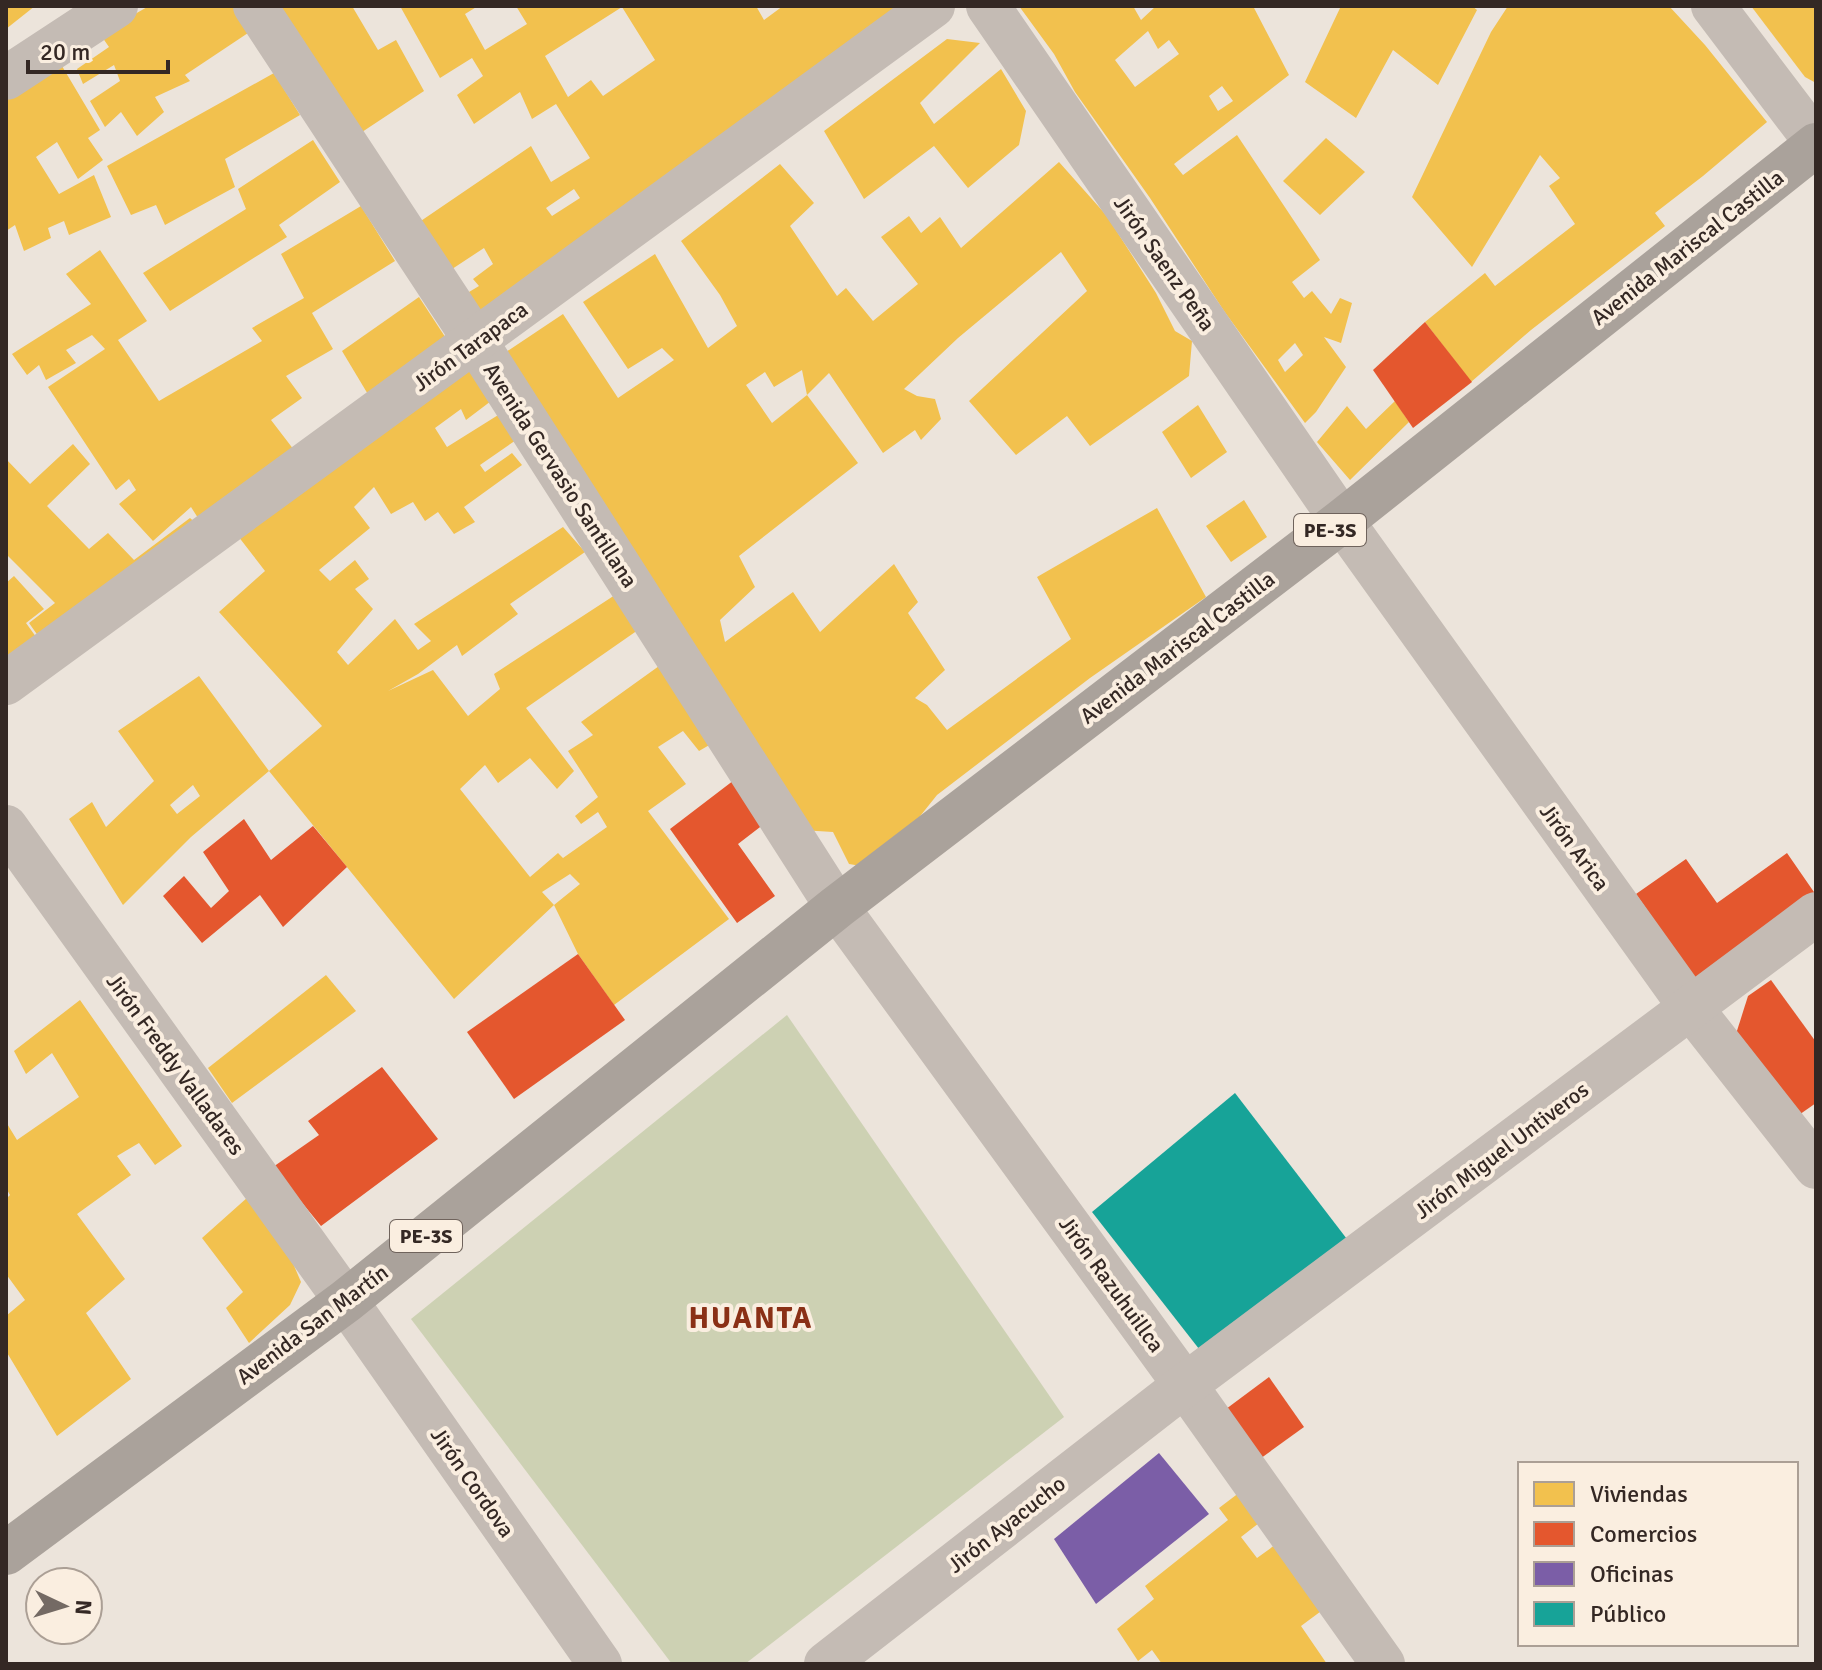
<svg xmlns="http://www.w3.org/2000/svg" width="1822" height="1670" font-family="Signika,sans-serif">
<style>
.green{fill:#cdd1b3}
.homes{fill:#f2c14e;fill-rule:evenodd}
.shops{fill:#e4572e}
.offices{fill:#7b5ea7}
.public{fill:#17a398}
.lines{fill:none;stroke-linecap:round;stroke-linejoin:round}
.minor{stroke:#c4bbb4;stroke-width:44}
.highway{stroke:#aaa29b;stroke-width:44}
.labels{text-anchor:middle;stroke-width:8;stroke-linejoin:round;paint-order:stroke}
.shield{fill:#faeee0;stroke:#6f635c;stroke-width:2}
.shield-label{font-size:20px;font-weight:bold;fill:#342824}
.street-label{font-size:22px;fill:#342824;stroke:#faeee0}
.district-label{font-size:30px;font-weight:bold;letter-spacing:2px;fill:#8a3016;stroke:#faeee0}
</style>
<rect width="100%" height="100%" fill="#ece4db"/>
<polygon class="green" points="787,1015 1064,1417 745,1664 672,1664 411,1319"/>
<g class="homes">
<polygon points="6,6 35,6 6,29"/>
<polygon points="149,6 234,6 251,31 185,75 190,81 155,97 164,112 137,136 121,112 105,127 90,101 120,81 114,65 83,84 77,69 109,47 100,34"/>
<polygon points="277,6 352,6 378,50 396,40 424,91 356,136"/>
<path d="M400 6H478L465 14 485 50 527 24 516 6H756L764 20 783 6H915L490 319 459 298 479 286 473 279 493 264 484 248 443 275 412 227 531 146 551 182 590 158 556 104 532 119 520 92 474 124 457 95 483 76 472 58 440 78ZM622 7 655 60 603 96 591 80 568 97 545 56ZM574 189 580 198 552 216 546 208Z"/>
<path d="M1019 6H1133L1141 20 1156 6H1253L1289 75 1174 164 1183 175 1237 135 1320 260 1292 282 1304 298 1312 291 1331 314 1340 298 1352 303 1341 343 1324 337 1346 367 1316 412 1305 423 1224 311 1150 198 1075 92 1054 54ZM1148 31 1158 49 1169 40 1179 54 1135 87 1115 60ZM1222 86 1233 101 1218 111 1209 96ZM1295 343 1303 355 1285 372 1278 360Z"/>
<polygon points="1341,6 1472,6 1477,10 1438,85 1393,50 1356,118 1305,82"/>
<polygon points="1508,6 1669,6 1705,45 1767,122 1703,176 1655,213 1665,226 1531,330 1471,382 1425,322 1485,273 1495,286 1575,224 1549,186 1560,178 1540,155 1472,267 1412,197 1491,32"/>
<polygon points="1751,6 1816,6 1816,83 1805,77"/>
<polygon points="947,39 980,43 920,103 934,124 1001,69 1026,111 1019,145 968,188 934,146 864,199 824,131"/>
<polygon points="59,61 100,130 88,138 103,160 78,179 57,142 36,157 59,194 94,175 111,217 69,235 64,221 48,228 51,238 24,251 15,225 6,231 6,96"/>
<polygon points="274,73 300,115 225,159 235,187 165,225 156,205 131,215 107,166"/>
<polygon points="1326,138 1365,172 1320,215 1283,181"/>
<polygon points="313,140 340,182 279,225 287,237 170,311 143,273 246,209 238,189"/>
<polygon points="1059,162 1107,216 1156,293 1175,331 1192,341 1189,376 1090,446 1067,416 1016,455 969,401 1087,291 1061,252 958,338 904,389 917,396 935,399 941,419 921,440 915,430 883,453 829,373 807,395 802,370 774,387 765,372 746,385 772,423 807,395 858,463 739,556 755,587 720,620 725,642 793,592 820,632 894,564 918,602 908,613 945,670 915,698 927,705 947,730 1071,639 1037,577 1157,508 1206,597 1090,678 937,795 905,835 885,870 849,864 833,832 801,830 503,354 563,314 618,398 674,360 662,348 628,369 583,302 655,254 708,348 737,326 720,295 681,241 780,164 814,203 790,226 837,296 846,288 873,321 918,284 881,237 909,216 921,233 940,217 961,248"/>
<polygon points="361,206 395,261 312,313 333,349 286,376 302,398 271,420 294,450 198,518 191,507 153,541 119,504 136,490 129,479 116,490 48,387 105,349 92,335 66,350 76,363 46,380 39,365 27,375 12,354 91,304 66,274 100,250 147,321 118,340 159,401 262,341 252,328 304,298 281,254"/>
<polygon points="419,297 453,349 372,401 342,351"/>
<path d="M475 367 495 398 466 420 461 409 435 428 447 447 503 412 519 438 480 465 485 472 512 453 522 465 464 507 475 522 454 534 438 512 425 521 413 502 391 514 374 487 354 507 370 528 319 570 330 581 355 560 369 579 355 589 373 609 337 652 348 665 395 619 418 650 431 641 414 624 563 527 585 552 510 604 518 614 462 656 457 645 418 674 388 691 433 670 468 716 500 689 494 674 615 595 638 630 526 708 574 771 557 789 530 758 498 783 485 765 460 789 530 877 558 853 563 858 607 827 598 812 581 824 575 816 598 797 568 751 593 735 581 722 666 661 718 740 699 751 683 731 658 747 686 784 648 811 729 919 614 1005 578 954 554 905 454 999 269 771 322 726 219 612 265 571 238 536ZM570 874 580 884 554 905 542 892Z"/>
<polygon points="1395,401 1409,422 1350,480 1317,442 1347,406 1366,429"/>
<polygon points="1198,405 1227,452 1191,478 1162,432"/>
<polygon points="73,444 90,464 47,506 89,549 108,533 134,560 190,518 206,532 41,640 29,623 55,603 6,554 6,459 30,484"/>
<polygon points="1244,500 1267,537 1231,562 1206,526"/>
<polygon points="14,576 44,609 26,623 39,641 6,669 6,583"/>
<path d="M199 676 269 771 191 837 123 905 69 819 92 802 106 827 154 781 118 731ZM193 785 200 796 177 814 170 805Z"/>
<polygon points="326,975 356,1011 232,1103 208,1068"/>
<polygon points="80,1000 182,1146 155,1165 139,1143 117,1156 131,1175 77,1214 125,1279 86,1313 131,1379 57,1436 6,1351 6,1316 25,1300 6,1274 6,1199 10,1195 6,1188 6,1122 17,1140 79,1097 52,1053 26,1074 14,1051"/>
<polygon points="248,1197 289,1254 301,1282 290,1305 249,1343 226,1308 243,1292 202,1238"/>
<polygon points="1248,1486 1268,1516 1241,1537 1257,1558 1286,1537 1332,1603 1301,1626 1327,1664 1162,1664 1152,1650 1138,1661 1117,1629 1154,1599 1145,1586 1228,1520 1219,1508"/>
</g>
<g class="shops">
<polygon points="1425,322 1472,382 1413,428 1373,370"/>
<polygon points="742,774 772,818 738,844 775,896 737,923 670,829"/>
<polygon points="244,819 271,860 313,826 347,867 283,927 260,895 202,943 163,896 184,876 211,908 229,891 203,852"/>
<polygon points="1787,853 1816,895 1701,988 1636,894 1686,859 1717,903"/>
<polygon points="578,954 625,1020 514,1099 467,1032"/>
<polygon points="1771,980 1816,1042 1816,1103 1796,1117 1736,1034 1748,996"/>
<polygon points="382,1067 438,1139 321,1226 273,1167 319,1135 308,1121"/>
<polygon points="1269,1377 1304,1427 1257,1461 1222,1412"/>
</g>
<polygon class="offices" points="1159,1453 1209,1514 1096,1604 1054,1539"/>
<polygon class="public" points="1235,1093 1350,1243 1203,1354 1092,1212"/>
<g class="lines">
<g class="minor">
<polyline points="255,6 476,342 837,907 1185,1385 1383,1664"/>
<polyline points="988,6 1342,521 1691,1008 1816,1167"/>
<polyline points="1713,6 1816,142"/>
<polyline points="6,78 116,6"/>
<polyline points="6,683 933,6"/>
<polyline points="6,827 346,1301 600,1664"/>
<polyline points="826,1664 1185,1385 1816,914"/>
</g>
<polyline class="highway" points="6,1553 346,1301 837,907 1342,521 1816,145"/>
</g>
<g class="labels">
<g class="shield">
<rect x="1294" y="514" width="72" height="32" rx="6"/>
<rect x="390" y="1220" width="72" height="32" rx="6"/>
</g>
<g class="shield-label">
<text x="1330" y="537">PE-3S</text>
<text x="426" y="1243">PE-3S</text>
</g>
<g class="street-label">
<text transform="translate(1687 247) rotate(-38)" y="8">Avenida Mariscal Castilla</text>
<text transform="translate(1165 263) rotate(55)" y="8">Jirón Saenz Peña</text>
<text transform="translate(470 346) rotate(-36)" y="8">Jirón Tarapaca</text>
<text transform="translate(561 475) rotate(57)" y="8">Avenida Gervasio Santillana</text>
<text transform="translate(1177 647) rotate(-37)" y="8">Avenida Mariscal Castilla</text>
<text transform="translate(1575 847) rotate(54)" y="8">Jirón Arica</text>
<text transform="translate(176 1064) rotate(54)" y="8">Jirón Freddy Valladares</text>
<text transform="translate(1501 1150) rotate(-37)" y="8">Jirón Miguel Untiveros</text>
<text transform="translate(1112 1284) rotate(54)" y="8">Jirón Razuhuillca</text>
<text transform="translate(312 1324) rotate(-37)" y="8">Avenida San Martín</text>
<text transform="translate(473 1482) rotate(55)" y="8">Jirón Cordova</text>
<text transform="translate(1006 1524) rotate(-38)" y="8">Jirón Ayacucho</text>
</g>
<g class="district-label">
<text x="751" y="1328">HUANTA</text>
</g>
</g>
<rect width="1822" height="1670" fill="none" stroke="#342824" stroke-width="16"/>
<rect x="1518" y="1462" width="280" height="184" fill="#faeee0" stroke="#ab9f95" stroke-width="2"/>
<rect x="1534" y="1482" width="40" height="24" fill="#f2c14e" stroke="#ab9f95" stroke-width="2"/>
<text x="1590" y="1502" font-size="24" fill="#342824">Viviendas</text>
<rect x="1534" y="1522" width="40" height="24" fill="#e4572e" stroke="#ab9f95" stroke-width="2"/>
<text x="1590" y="1542" font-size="24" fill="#342824">Comercios</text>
<rect x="1534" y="1562" width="40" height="24" fill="#7b5ea7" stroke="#ab9f95" stroke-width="2"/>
<text x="1590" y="1582" font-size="24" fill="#342824">Oficinas</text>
<rect x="1534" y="1602" width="40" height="24" fill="#17a398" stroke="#ab9f95" stroke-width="2"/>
<text x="1590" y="1622" font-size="24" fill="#342824">Público</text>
<g transform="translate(64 1606) rotate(94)"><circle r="38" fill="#faeee0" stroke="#ab9f95" stroke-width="2"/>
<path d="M0-6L14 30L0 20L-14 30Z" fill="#746a64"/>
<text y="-12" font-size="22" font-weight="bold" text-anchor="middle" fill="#342824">N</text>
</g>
<path d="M28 60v12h140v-12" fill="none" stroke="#342824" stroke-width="4"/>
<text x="40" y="60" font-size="24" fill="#342824" stroke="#faeee0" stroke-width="6" paint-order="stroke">20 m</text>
</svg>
